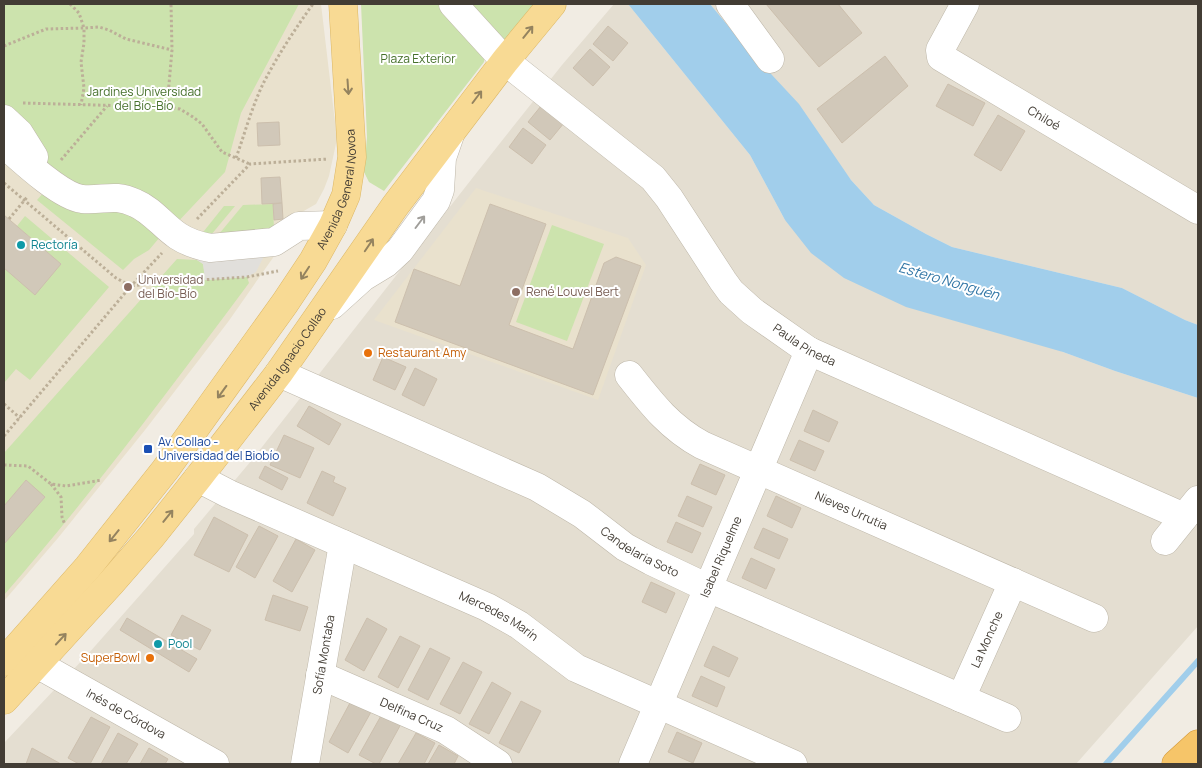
<svg xmlns="http://www.w3.org/2000/svg" width="1202" height="768" font-family="Manrope,sans-serif">
<style>
.residential{fill:#e4ded1}
.education{fill:#e9e1cd}
.green{fill:#cce3ad}
.parking{fill:#e1dfdb}
.water{fill:#a1ceeb}
.lines{fill:none;stroke-linecap:round;stroke-linejoin:round}
.stream{stroke:#a1ceeb;stroke-width:6}
.building{fill:#d1c8b9;stroke:#ccbfad}
.minor-casing{stroke:#beb7a9;stroke-width:29}
.major-casing{stroke:#dcb765;stroke-width:29}
.highway-casing{stroke:#d4993a;stroke-width:29}
.path{stroke:#bcaf98;stroke-width:3;stroke-dasharray:2.5 2.5;stroke-linecap:butt}
.minor{stroke:#fff;stroke-width:28}
.major{stroke:#f8da94;stroke-width:28}
.highway{stroke:#f6c569;stroke-width:28}
.oneway{stroke:#94835f}
.oneway2{stroke:#a09e9a}
.culture-dot{fill:#0f9aa8;stroke:#fff;stroke-width:2}
.education-dot{fill:#8d6e63;stroke:#fff;stroke-width:2}
.food-dot{fill:#e8710a;stroke:#fff;stroke-width:2}
.transit-dot{fill:#1a4fb4;stroke:#fff;stroke-width:2}
.labels{text-anchor:middle;stroke-width:4;stroke-linejoin:round;paint-order:stroke}
.park-label{font-size:12px;fill:#46702b;stroke:#fff}
.street-label{font-size:12px;fill:#423c34;stroke:#fff}
.culture-label{font-size:12px;fill:#0d838f;stroke:#fff;text-anchor:start}
.education-label{font-size:12px;fill:#785e54;stroke:#fff;text-anchor:start}
.food-label{font-size:12px;fill:#c56008;stroke:#fff;text-anchor:start}
.transit-label{font-size:12px;fill:#164399;stroke:#fff;text-anchor:start}
.water-label{font-size:14px;font-style:italic;fill:#3478a7;stroke:#fff}
</style>
<rect width="100%" height="100%" fill="#f1ece3"/>
<g class="residential">
<polygon points="614,4 628,4 750,155 785,220 1063,352 1115,371 1198,398 1198,626 1076,764 4,764 4,743 88,654 194,534 194,529 251,461 474,176 562,65"/>
<polygon points="710,4 1198,4 1198,325 1185,320 1122,288 952,247 926,234 874,205 851,180"/>
</g>
<g class="education">
<polygon points="4,4 321,4 337,139 329,176 324,189 316,204 295,216 277,252 228,322 145,430 58,538 4,601"/>
<polygon points="476,188 628,238 646,265 598,400 374,320"/>
</g>
<g class="green">
<polygon points="4,4 299,4 241,113 225,172 174,226 102,192 57,179 4,111"/>
<polygon points="361,4 440,4 485,52 484,62 384,191 369,182 364,172 367,137"/>
<polygon points="462,4 536,4 508,38 496,42"/>
<polygon points="45,191 120,209 165,231 149,250 134,259 123,270 37,200"/>
<polygon points="273,204 274,230 219,234 243,205"/>
<polygon points="224,206 235,206 211,235 200,236"/>
<polygon points="25,216 109,287 30,380 16,369 4,383 4,268 35,294 61,264 17,226"/>
<polygon points="552,225 604,244 567,341 516,322"/>
<path d="M177 259 197 260 203 264 206 280 247 277 249 283C170 389 91 495 4 595V544L45 497 25 481 4 506V453Z"/>
</g>
<polygon class="parking" points="264,256 256,272 247,277 205,280 203,264 197,260"/>
<polygon class="water" points="628,4 710,4 744,45 799,104 851,180 874,205 926,234 952,247 1122,288 1185,320 1198,325 1198,398 1115,371 1063,352 906,307 844,278 811,253 785,220 750,155"/>
<g class="lines">
<polyline class="stream" points="1106,764 1198,661"/>
</g>
<g class="building">
<polygon points="766,4 838,4 862,33 819,67"/>
<polygon points="608,26 628,43 613,61 593,44"/>
<polygon points="590,49 610,67 593,86 573,68"/>
<polygon points="885,56 908,86 842,143 817,109"/>
<polygon points="948,84 985,103 973,126 936,106"/>
<polygon points="541,106 564,123 550,140 528,122"/>
<polygon points="998,115 1025,131 1001,171 974,155"/>
<polygon points="279,122 280,145 258,146 257,123"/>
<polygon points="523,128 546,145 532,164 509,147"/>
<polygon points="280,177 282,203 262,204 261,178"/>
<polygon points="282,203 283,219 274,220 273,204"/>
<polygon points="490,204 546,224 509,325 573,349 604,263 616,257 641,266 593,395 395,322 414,269 460,286"/>
<polygon points="4,215 61,264 35,295 4,268"/>
<polygon points="383,357 406,367 395,390 373,380"/>
<polygon points="415,368 437,379 424,406 402,395"/>
<polygon points="309,406 341,424 329,445 297,426"/>
<polygon points="813,410 838,422 829,442 804,431"/>
<polygon points="284,435 314,448 300,478 270,465"/>
<polygon points="799,440 824,451 815,471 790,460"/>
<polygon points="700,464 725,475 716,495 691,484"/>
<polygon points="265,466 288,478 282,490 259,478"/>
<polygon points="322,471 335,477 333,482 346,488 333,516 307,503"/>
<polygon points="26,480 45,497 4,544 4,506"/>
<polygon points="687,496 712,507 703,527 678,516"/>
<polygon points="776,496 801,508 792,528 767,516"/>
<polygon points="214,517 248,535 229,572 194,555"/>
<polygon points="676,522 701,533 692,553 667,542"/>
<polygon points="259,526 278,536 255,578 236,567"/>
<polygon points="763,528 788,539 779,559 754,548"/>
<polygon points="296,539 315,550 292,592 273,581"/>
<polygon points="751,558 775,569 766,589 742,578"/>
<polygon points="651,582 675,593 666,613 642,602"/>
<polygon points="273,595 308,607 300,631 265,620"/>
<polygon points="182,615 211,630 200,650 171,635"/>
<polygon points="127,618 197,659 189,672 120,630"/>
<polygon points="367,618 387,629 364,671 345,660"/>
<polygon points="400,636 420,646 398,688 378,677"/>
<polygon points="713,646 738,658 729,677 704,666"/>
<polygon points="430,648 450,658 428,700 408,690"/>
<polygon points="463,662 482,672 460,714 440,704"/>
<polygon points="701,676 725,687 717,707 692,696"/>
<polygon points="492,682 511,693 489,734 469,724"/>
<polygon points="351,701 371,712 348,753 329,742"/>
<polygon points="521,701 541,711 519,753 499,743"/>
<polygon points="382,714 401,724 379,764 376,764 359,755"/>
<polygon points="91,717 110,727 90,764 79,764 68,758"/>
<polygon points="677,732 702,743 693,763 668,752"/>
<polygon points="118,733 138,744 126,764 101,764"/>
<polygon points="416,733 435,743 424,764 398,764"/>
<polygon points="439,745 458,756 454,764 428,764"/>
<polygon points="32,748 61,764 26,764"/>
<polygon points="149,748 168,759 165,764 140,764"/>
</g>
<g class="lines">
<defs>
<g id="minor">
<path id="s1" d="M453 4 505 61 653 178 669 198 723 281 731 292 752 311 809 351 1184 517"/>
<polyline points="730,4 770,59"/>
<path id="s2" d="M965 4 940 50 941 57 1198 210"/>
<polyline points="4,119 19,133 34,157"/>
<path d="M4 144C21 159 60 196 82 199 103 201 114 193 135 203 152 210 163 226 178 236 187 242 200 246 210 248L274 242 299 226 333 225"/>
<polyline points="332,305 363,277 386,263 400,250 436,201 440,190 442,158 451,132"/>
<path id="s3" d="M279 373 537 487 582 514 625 547 651 561 708 588 1007 718"/>
<path id="s4" d="M629 375C651 403 669 427 702 445L1094 618"/>
<path id="s5" d="M198 478 229 494 487 607 519 625 576 668 793 764"/>
<polyline points="1165,541 1198,500"/>
<path id="s6" d="M37 664 215 764"/>
<path id="s7" d="M320 675 446 730 498 764"/>
<path id="s8" d="M961 698 1013 582"/>
<path id="s9" d="M305 764 343 544"/>
<path id="s10" d="M633 764 809 351"/>
</g>
<g id="major">
<path id="s11" d="M4 662 88 567 165 470 285 303 313 261 333 225 346 195 352 157 343 4"/>
<path id="s12" d="M4 700 111 583 151 537 198 478 279 373 395 206 505 61 552 4"/>
</g>
<polyline id="highway" points="1176,764 1198,744"/>
</defs>
<use href="#minor" class="minor-casing"/>
<use href="#major" class="major-casing"/>
<use href="#highway" class="highway-casing"/>
<g class="path">
<polyline points="70,4 79,13 84,28 99,27 109,30 126,39 172,50"/>
<polyline points="4,46 46,29 84,28 84,43 81,62 84,88 81,105"/>
<polyline points="23,103 167,107 180,109 193,117 202,124 222,152 250,164"/>
<polyline points="167,107 172,50 171,4"/>
<path d="M236 158C245 133 252 106 264 82 278 55 295 29 313 4"/>
<polyline points="61,160 107,106"/>
<polyline points="4,183 116,278 131,286 155,283 247,277 278,271"/>
<polyline points="9,219 28,196"/>
<polyline points="197,219 250,164 328,159"/>
<polyline points="4,404 20,418"/>
<polyline points="4,436 131,286 162,253"/>
<polyline points="4,465 28,466 51,484 66,486 102,480"/>
<polyline points="51,484 61,497 62,517 65,525"/>
</g>
<use href="#minor" class="minor"/>
<use href="#major" class="major"/>
<use href="#highway" class="highway"/>
</g>
<defs><path id="oneway-shaft" d="M-6 0H5M1.5-3L5.5 0L1.5 3" fill="none" stroke-width="1.6" stroke-linecap="round" stroke-linejoin="round" transform="scale(1.25)"/></defs>
<g class="oneway">
<use href="#oneway-shaft" transform="translate(528 32) rotate(-51)"/>
<use href="#oneway-shaft" transform="translate(348 87) rotate(86)"/>
<use href="#oneway-shaft" transform="translate(477 97) rotate(-53)"/>
<use href="#oneway-shaft" transform="translate(369 245) rotate(-56)"/>
<use href="#oneway-shaft" transform="translate(305 273) rotate(123)"/>
<use href="#oneway-shaft" transform="translate(222 392) rotate(126)"/>
<use href="#oneway-shaft" transform="translate(168 516) rotate(-51)"/>
<use href="#oneway-shaft" transform="translate(114 536) rotate(129)"/>
<use href="#oneway-shaft" transform="translate(61 639) rotate(-47)"/>
</g>
<use class="oneway2" href="#oneway-shaft" transform="translate(420 222) rotate(-53)"/>
<g class="culture-dot">
<circle cx="21" cy="245" r="5"/>
<circle cx="158" cy="644" r="5"/>
</g>
<g class="education-dot">
<circle cx="128" cy="287" r="5"/>
<circle cx="516" cy="292" r="5"/>
</g>
<g class="food-dot">
<circle cx="368" cy="353" r="5"/>
<circle cx="150" cy="658" r="5"/>
</g>
<rect class="transit-dot" x="143" y="444" width="10" height="10" rx="2.5"/>
<g class="labels">
<g class="park-label">
<text x="418" y="63">Plaza Exterior</text>
<text x="144" y="96">Jardines Universidad<tspan x="144" dy="14">del Bío-Bío</tspan></text>
</g>
<g class="street-label">
<text dy="4" stroke="none"><textPath href="#s2" startOffset="179">Chiloé</textPath></text>
<text dy="4" stroke="none"><textPath href="#s11" startOffset="584">Avenida General Novoa</textPath></text>
<text dy="4" stroke="none"><textPath href="#s1" startOffset="495">Paula Pineda</textPath></text>
<text dy="4" stroke="none"><textPath href="#s12" startOffset="444">Avenida Ignacio Collao</textPath></text>
<text dy="4" stroke="none"><textPath href="#s4" startOffset="265">Nieves Urrutia</textPath></text>
<text dy="4" stroke="none"><textPath href="#s3" startOffset="404">Candelaria Soto</textPath></text>
<text dy="4" stroke="none"><textPath href="#s10" startOffset="225">Isabel Riquelme</textPath></text>
<text dy="4" stroke="none"><textPath href="#s5" startOffset="331">Mercedes Marín</textPath></text>
<text dy="4" stroke="none"><textPath href="#s8" startOffset="64">La Monche</textPath></text>
<text dy="4" stroke="none"><textPath href="#s9" startOffset="111">Sofía Montaba</textPath></text>
<text dy="4" stroke="none"><textPath href="#s6" startOffset="102">Inés de Córdova</textPath></text>
<text dy="4" stroke="none"><textPath href="#s7" startOffset="100">Delfina Cruz</textPath></text>
</g>
<g class="culture-label">
<text x="31" y="249">Rectoría</text>
<text x="168" y="648">Pool</text>
</g>
<g class="education-label">
<text x="138" y="284">Universidad<tspan x="138" dy="14">del Bío-Bío</tspan></text>
<text x="526" y="296">René Louvel Bert</text>
</g>
<g class="food-label">
<text x="378" y="357">Restaurant Amy</text>
<text x="140" y="662" text-anchor="end">SuperBowl</text>
</g>
<g class="transit-label">
<text x="158" y="446">Av. Collao -<tspan x="158" dy="14">Universidad del Biobío</tspan></text>
</g>
<g class="water-label">
<text transform="translate(949 281) rotate(16)" y="5">Estero Nonguén</text>
</g>
</g>
<rect width="1202" height="768" fill="none" stroke="#423c34" stroke-width="10"/>
</svg>
